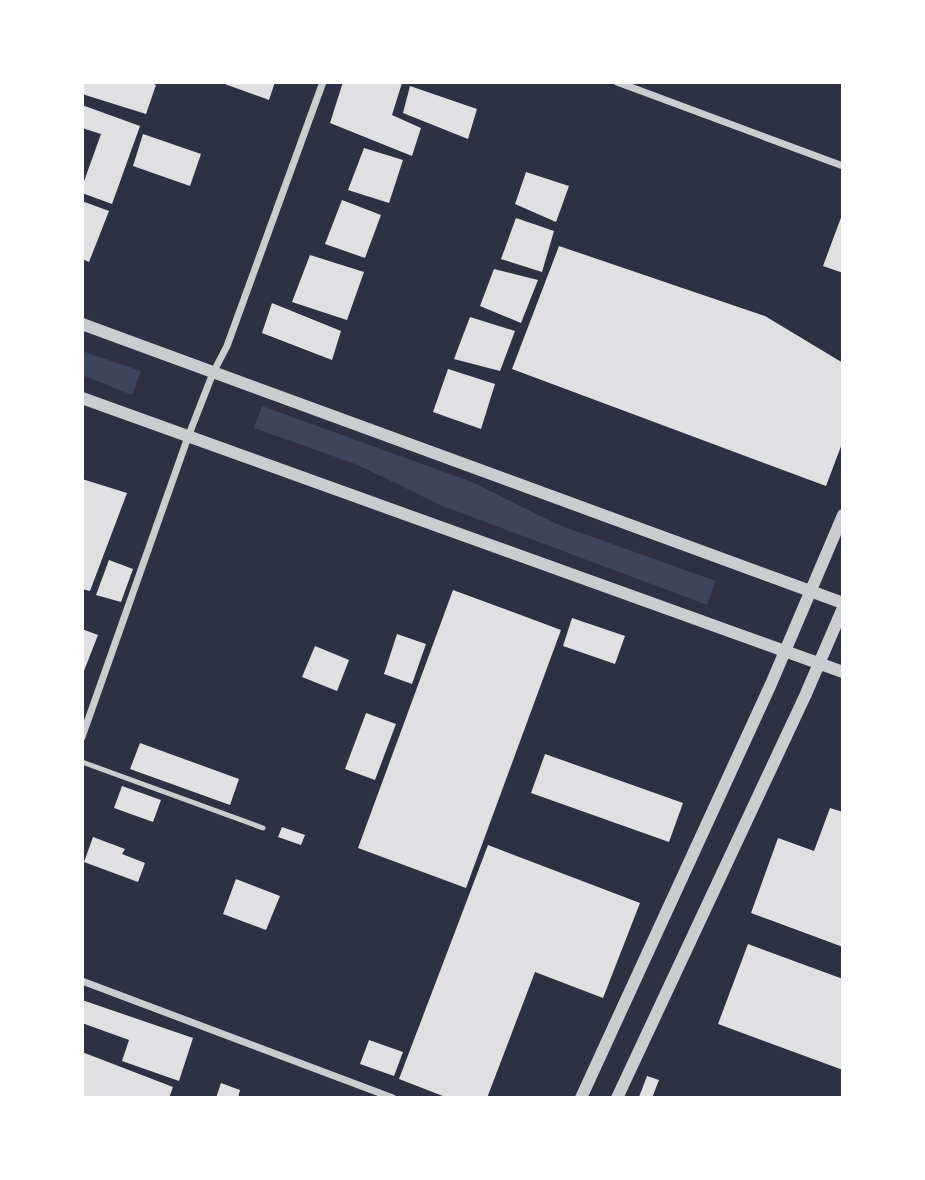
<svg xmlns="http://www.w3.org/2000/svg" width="925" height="1180" font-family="'IBM Plex Serif',serif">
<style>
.green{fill:#3c4559}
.building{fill:#e0e0e3}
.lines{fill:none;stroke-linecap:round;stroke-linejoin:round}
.service{stroke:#caccd0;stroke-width:5}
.minor{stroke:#caccd0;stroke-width:7}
.tertiary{stroke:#caccd0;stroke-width:12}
</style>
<rect width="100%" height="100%" fill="#2d3142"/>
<g class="green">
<polygon points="82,351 141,371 132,395 82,375"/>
<polygon points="262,406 472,482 559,525 716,581 707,605 440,505 358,465 254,428"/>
</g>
<g class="building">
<polygon points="82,82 149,82 156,85 146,114 82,94"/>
<polygon points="219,82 275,82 269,100"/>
<polygon points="343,82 402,83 392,115 421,128 412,156 330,123"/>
<polygon points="410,86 477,109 468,139 403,113"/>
<polygon points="82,105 140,126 112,204 82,193 82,187 101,134 82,128"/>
<polygon points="143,134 201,154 190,186 133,166"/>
<polygon points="364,148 403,160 389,203 348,190"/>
<polygon points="526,172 569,186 556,222 515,204"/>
<polygon points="342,200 381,215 365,258 325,244"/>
<polygon points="82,201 109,211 89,262 82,259"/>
<polygon points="842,215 843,215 843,273 823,266"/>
<polygon points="516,218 554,231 542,272 501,259"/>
<polygon points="559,246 765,316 843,363 843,441 826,486 512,369"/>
<polygon points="310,255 364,272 347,320 292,302"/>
<polygon points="494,269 538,280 521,323 480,306"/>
<polygon points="272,303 341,331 332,360 262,333"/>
<polygon points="470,317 515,331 500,371 454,359"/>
<polygon points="448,369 495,384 481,429 433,412"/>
<polygon points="82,479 127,493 90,591 82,589"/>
<polygon points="109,560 133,569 121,602 96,595"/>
<polygon points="453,590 561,630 466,888 358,848"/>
<polygon points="572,618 625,636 615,664 563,646"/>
<polygon points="82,629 98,635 82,676"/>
<polygon points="397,634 426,644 412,684 384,674"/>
<polygon points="315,646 349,660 337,691 302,677"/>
<polygon points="366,713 396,724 375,780 345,769"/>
<polygon points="140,743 239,779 230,805 130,769"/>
<polygon points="545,754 683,803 669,842 531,793"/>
<polygon points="122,786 161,800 153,822 114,808"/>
<polygon points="830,808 843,812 843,947 751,913 778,838 814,851"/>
<polygon points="282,827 305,835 301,845 278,837"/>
<polygon points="93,837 125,849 122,854 145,863 138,882 84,862"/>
<polygon points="488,845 640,903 603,998 535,972 487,1098 448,1098 399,1079"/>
<polygon points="236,879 280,896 266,930 223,914"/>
<polygon points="748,944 843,979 843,1070 718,1024"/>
<polygon points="82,1000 193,1038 179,1081 122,1061 129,1040 82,1023"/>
<polygon points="369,1040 403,1052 394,1076 360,1064"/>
<polygon points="82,1052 173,1087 169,1098 82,1098"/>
<polygon points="647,1076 659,1080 652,1098 641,1098 639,1097"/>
<polygon points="221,1083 240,1090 238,1098 216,1098"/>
</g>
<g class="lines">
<polyline class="service" points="82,762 263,828"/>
<g class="minor">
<polyline points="617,82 843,166"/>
<polyline points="82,737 188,437 213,373 227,346 323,82"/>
<polyline points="82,981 393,1098"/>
</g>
<g class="tertiary">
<polyline points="82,324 843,603"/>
<polyline points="82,398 843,672"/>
<polyline points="581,1098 771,684 843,515"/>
<polyline points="617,1098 805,696 843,608"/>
</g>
</g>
<rect width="925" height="1180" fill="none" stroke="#ffffff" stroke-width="168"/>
</svg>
